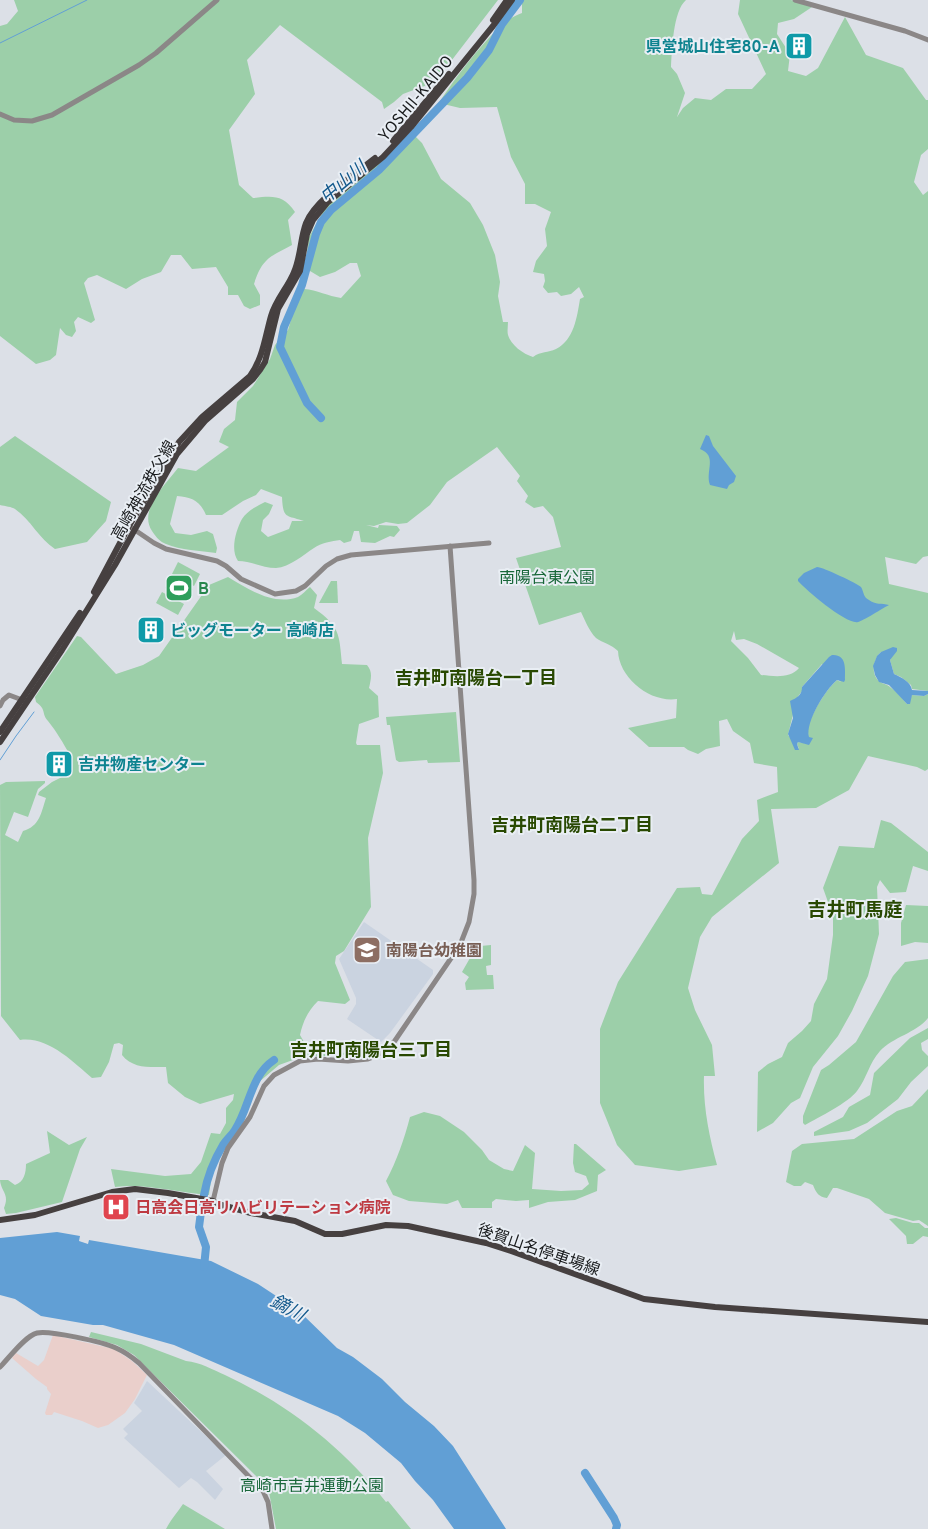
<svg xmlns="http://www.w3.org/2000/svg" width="928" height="1529" font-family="Overpass,'Noto Sans JP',sans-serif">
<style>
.built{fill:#cad3e0}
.industrial{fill:#eacfcb}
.green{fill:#9ccfa9;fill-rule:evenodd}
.water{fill:#619fd5}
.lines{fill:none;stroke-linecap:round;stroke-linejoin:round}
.stream{stroke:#619fd5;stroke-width:1}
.river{stroke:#619fd5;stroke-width:8}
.minor{stroke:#8b8787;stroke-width:5}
.major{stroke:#464040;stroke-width:6}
.labels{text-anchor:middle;stroke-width:4;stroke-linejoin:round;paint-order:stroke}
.culture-label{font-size:16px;font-weight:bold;fill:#0d838f;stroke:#e9eef4;text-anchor:start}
.street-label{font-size:16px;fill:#191b1d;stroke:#e9eef4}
.park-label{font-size:16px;fill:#186739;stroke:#e9eef4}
.leisure-label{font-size:16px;font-weight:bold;fill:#27864d;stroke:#e9eef4;text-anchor:start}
.education-label{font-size:16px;font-weight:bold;fill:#785e54;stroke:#e9eef4;text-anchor:start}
.health-label{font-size:16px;font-weight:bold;fill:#be3a42;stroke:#e9eef4;text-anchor:start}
.water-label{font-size:18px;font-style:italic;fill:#13598c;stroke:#e9eef4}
.neighbourhood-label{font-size:18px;font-weight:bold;fill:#294902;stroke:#e9eef4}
.quarter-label{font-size:19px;font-weight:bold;fill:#294902;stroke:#e9eef4}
</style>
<rect width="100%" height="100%" fill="#dce0e7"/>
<g class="built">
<polygon points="364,922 433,970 433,974 390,1033 381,1042 347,1019 356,1004 356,998 339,959"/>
<polygon points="147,1381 226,1455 206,1471 223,1489 215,1500 197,1482 191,1478 179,1488 124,1438 128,1434 123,1429 142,1411 134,1403"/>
</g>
<polygon class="industrial" points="53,1335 114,1349 132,1361 147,1375 135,1399 125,1413 108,1425 98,1428 82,1421 54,1412 52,1415 46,1415 45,1413 51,1394 47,1389 47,1387 36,1379 12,1358 16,1353 38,1366 44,1360"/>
<g class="green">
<path d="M14 0H498L435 82 403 94 394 102 384 109 382 102 280 25 247 60 255 94 229 130 239 185 253 198C272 196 283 194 295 212L288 220 292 245C269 257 262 259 254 284L260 295V305L250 309 244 306 238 295H228V287L216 267 192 269 181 255H171L161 272 142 279 126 289 97 275 88 278 84 283 95 320 91 323 78 317 74 322 76 331 72 337 66 335 60 328 56 355 50 360 36 364 0 336V26L7 24 18 11Z"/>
<path d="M522 0H686C673 11 672 50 671 67L677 74 685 93 677 117 683 108 695 98 711 100 726 89H752L766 74 738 14 740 0H791L812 7 794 19 778 23 777 34 790 54 788 71 806 76 818 68 845 17 866 55 903 68 926 100H928V149L921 155 914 182 923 195 928 191V556L923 557 916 564 885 557 889 584 928 593V691L912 689 911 685 901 677 894 674 890 660 891 658 881 652C874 658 870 674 879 681 882 684 887 684 890 687 896 691 902 698 907 704L912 695 924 696 928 694V769L925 771 917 767 868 756 849 790 816 808 771 809 779 863 712 917 700 937 688 988 695 1010 712 1045 715 1076H704C703 1106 709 1136 717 1165L679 1171 635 1165 617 1145 600 1103V1029L618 982 677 888 700 887 702 894 712 895 742 839 759 821 757 800 778 792 777 767 754 763 750 743 733 731 727 719 719 721 720 746 706 749 698 754 688 750 684 747H649L628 728 676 718 677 699C650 703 619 678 618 651 611 644 603 643 596 638 589 631 585 620 581 612L539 625 516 558 561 547 553 517 543 506 534 508 525 502 528 496 517 481 520 476 497 447 447 482 430 505 407 523 398 524 386 522 374 526 366 525 378 528 379 525 397 526 400 530 394 537 390 536 375 543 361 542 359 531H354L351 541 344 543 340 540C332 541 321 543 314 548 303 555 290 567 276 568 263 568 251 561 238 561 230 550 236 530 242 519 247 511 257 506 265 502L273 505 269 514 263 520 261 531 268 537 289 529 292 521H304C286 515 283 519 282 497L261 489 256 495 243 501 222 515H206C200 501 192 497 177 496L170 524 175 533 191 535 207 531 213 534 217 548 216 553C201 551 180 550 166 544 160 542 156 537 152 531 138 510 166 484 178 468L196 471 229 447 219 442 224 429 235 420 237 402 253 386 270 359 275 345 288 330 295 306 304 289C317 290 328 296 341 298L361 276 357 263H350L335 272 320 277 305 268 309 237 325 208 394 151 412 133 422 143 441 179 470 203 483 225 495 255 500 282 498 296 503 322H508C508 326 507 331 508 335 511 345 523 354 533 357 541 351 548 353 556 349 574 340 577 317 580 299L584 297 579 287 571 294 561 296 557 292 548 293 543 287 545 281 544 274 533 272 536 261 547 246 545 229 551 212 535 204H525V184L511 157 497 107 460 108 439 103C454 79 486 37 508 20 512 17 517 15 522 13ZM734 631 736 640 744 639 757 644 799 668C790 679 773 676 761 675L748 658 731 641ZM822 664 841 682 837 680C827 688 807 719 808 732 808 736 809 740 809 744L798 742 797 744 799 749 788 735 797 698 802 691V687Z"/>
<path d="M15 436 111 502 106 521 87 542 55 549C39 539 31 520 15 509 12 507 5 506 0 505V447Z"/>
<polygon points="178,562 200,574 194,586 172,574"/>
<polygon points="171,577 193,589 186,600 165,588"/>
<path d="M228 577C248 589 273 606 298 597 302 595 306 590 310 587L317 595 314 608C340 627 339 633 342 664L367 665C373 672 371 679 369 688L378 696 379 717 359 724 356 743 357 745H380L383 773 368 838 371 907 344 951 336 956 335 963 350 1000 345 1004 318 1001C308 1011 303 1021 300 1035L304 1042 348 1054 337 1056H304L279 1065 259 1082 250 1100 238 1118 212 1173 209 1195C177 1193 147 1183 115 1187L111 1169 165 1176 191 1174 201 1162 211 1133 220 1134 226 1123V1108L233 1100 234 1094 200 1104 185 1097 168 1083 166 1067C150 1067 133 1069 122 1055L123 1045 119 1043 114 1044 109 1062 101 1077 92 1078C73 1062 48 1036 20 1040L1 1016 0 785 6 782 45 781V783L38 789 28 817 14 812 5 835 18 842 23 831C40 826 41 813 46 798L38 795 39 792 52 782 64 776 70 755C63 743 57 732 48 721 41 713 47 710 36 702L35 697 77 636 81 637 116 674 143 665 159 656 209 585Z"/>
<polygon points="331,581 337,581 338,603 319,603"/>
<polygon points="162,592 184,604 178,615 156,603"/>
<polygon points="456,712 460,762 428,763 427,760 399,762 396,760 390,725 387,725 386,717"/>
<polygon points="881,820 891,823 928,852 928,871 913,866 906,892 890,893 880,880 877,887 879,934 868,976 852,1011 838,1036 813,1067 800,1098 791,1103 773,1123 757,1132 758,1072 768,1064 782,1057 788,1043 802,1031 811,1021 814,1004 827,979 833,935 833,916 823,888 839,846 874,848"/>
<polygon points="906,905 928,906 928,943 915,942 901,946 901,923"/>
<polygon points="491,945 491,965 486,966 487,975 493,975 494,989 466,990 465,983 469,977 462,972 470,958 470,947"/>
<path d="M928 959V1018C916 1033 893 1037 880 1051 869 1063 867 1078 857 1091 848 1103 819 1117 805 1125L803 1123V1116L821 1070 829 1065 856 1042 893 976 905 962Z"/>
<polygon points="928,1028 928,1039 921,1043 922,1050 928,1056 928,1066 911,1082 898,1099 867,1123 849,1131 814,1136 814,1132 843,1117 849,1107 870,1095 874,1073 910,1038"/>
<path d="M928 1089V1226L919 1220 913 1221 885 1213 869 1199 837 1188H833L827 1198C819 1197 816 1193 813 1185L805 1182 801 1186H794L786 1182 792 1151 802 1144 854 1139 897 1111 912 1106Z"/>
<path d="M424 1112 440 1116 464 1132 482 1150 489 1160 504 1169 513 1171 525 1145 535 1153 532 1189 561 1191 582 1190 589 1184 586 1176 575 1172 573 1163 574 1144H576L606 1170 598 1175 597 1191 575 1200 548 1202 529 1208V1200L516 1201 496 1199 492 1202V1208H462L458 1200 447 1204 409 1201 393 1195 386 1181C397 1160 404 1140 410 1117Z"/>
<path d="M47 1131 69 1145 87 1137 80 1149 62 1202 16 1213 6 1214 4 1208C10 1194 1 1192 0 1180H8L15 1185C24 1182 26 1173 26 1164L50 1153Z"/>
<polygon points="896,1218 913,1223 919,1223 925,1228 928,1228 928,1237 923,1236 913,1244 907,1244 906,1236 889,1219"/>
<path d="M91 1332 141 1344 186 1361C200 1362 213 1370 225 1375 289 1405 342 1447 386 1502L388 1501 411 1529H276L269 1492 258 1478 134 1355 117 1345 89 1337Z"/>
<path d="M183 1504 225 1529H166C171 1519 177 1513 183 1504Z"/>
</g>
<g class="water">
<path d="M706 435 709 436 713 446 736 476 734 482 729 485 727 489 710 485C705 471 718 456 700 449Z"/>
<path d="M817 567C823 567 858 584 861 587 864 592 863 597 869 600 875 605 882 603 889 605 883 608 863 621 858 622 847 625 807 591 798 581V579L804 573Z"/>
<path d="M893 647 897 648V651L890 660 894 674C901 677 911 682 912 690L928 691V694L924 696 912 695 910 704H907L889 685 879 682 875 675 873 666 877 656 881 652Z"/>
<path d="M832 655C847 654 845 669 845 680L844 682 837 680C826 689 805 722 809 737L813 738 809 745 798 742 797 744 799 750H795L788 734 793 718 790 701C797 698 802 695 802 687L829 657Z"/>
<polygon points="57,1232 80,1236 79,1241 88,1244 89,1240 211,1261 258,1284 299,1311 337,1348 353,1357 382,1379 405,1402 434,1426 453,1446 506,1529 454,1529 433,1500 415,1481 401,1463 365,1433 338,1416 174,1345 103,1325 93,1325 41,1316 15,1299 0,1295 0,1238"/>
</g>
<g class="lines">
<g class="stream">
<polyline points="0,43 87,0"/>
<polyline points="0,760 16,736 34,712"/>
</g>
<g class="river">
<polyline points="321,418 307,403 280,347 284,327 302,285 316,234 321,222 331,210 379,170 467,78 489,50 502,24 520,0"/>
<path d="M204 1195C207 1178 214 1160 223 1145 227 1139 232 1135 235 1130 250 1107 250 1076 274 1060"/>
<polyline points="202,1204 199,1227 206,1247 204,1267"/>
<polyline points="585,1473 614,1518 617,1525 616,1529"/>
</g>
<g class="minor">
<polyline points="795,0 905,31 928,40"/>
<polyline points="0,114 14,120 32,121 52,115 139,65 156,53 217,0"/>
<polyline points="129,526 154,543 166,549 217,561 226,566 241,579 275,594 296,591 305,586 326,566 337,559 351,555 489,543"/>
<polyline points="0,706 3,700 9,695 25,701"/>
<polyline points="213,1201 222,1163 228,1148 250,1117 264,1086 274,1075 300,1061 318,1059 348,1061 368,1059 376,1056 394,1042 460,945 469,922 474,894 474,880 450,546"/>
<path d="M0 1367C9 1358 25 1336 37 1333 49 1330 103 1342 116 1348 125 1352 132 1357 139 1363L263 1491 268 1502 272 1529"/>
</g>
<g class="major">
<polyline points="493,20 507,0"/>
<polyline points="393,141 449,74"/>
<path d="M94 592 129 526 179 442 202 417 250 376C263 358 265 337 271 316 276 299 288 287 294 272 301 256 300 239 306 223 315 200 355 174 375 158"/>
<polyline points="0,732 80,613"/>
<polyline points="0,742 62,650 115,565 177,454 205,421 253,379 260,370 265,362 278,309 300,271 307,234 313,220 327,203 383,157 411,127 493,26 512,0"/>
<polyline points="0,1220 35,1215 112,1192 135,1189 168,1193 213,1201 218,1204 251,1213 295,1221 325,1234 342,1234 386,1225 408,1226 486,1243 511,1251 644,1299 715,1307 928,1322"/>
</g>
</g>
<defs>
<symbol id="building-square" viewBox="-11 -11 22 22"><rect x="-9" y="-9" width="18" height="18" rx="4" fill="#0f9aa8" stroke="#e9eef4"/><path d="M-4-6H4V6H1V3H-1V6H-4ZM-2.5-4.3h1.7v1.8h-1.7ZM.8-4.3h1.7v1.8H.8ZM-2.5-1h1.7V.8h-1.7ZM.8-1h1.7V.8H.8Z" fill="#fff"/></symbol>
<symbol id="stadium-square" viewBox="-11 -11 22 22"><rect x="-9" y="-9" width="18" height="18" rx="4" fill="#2e9e5b" stroke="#e9eef4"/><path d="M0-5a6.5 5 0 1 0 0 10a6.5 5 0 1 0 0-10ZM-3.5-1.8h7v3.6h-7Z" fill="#fff"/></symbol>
<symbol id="school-square" viewBox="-11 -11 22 22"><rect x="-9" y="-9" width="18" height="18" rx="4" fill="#8d6e63" stroke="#e9eef4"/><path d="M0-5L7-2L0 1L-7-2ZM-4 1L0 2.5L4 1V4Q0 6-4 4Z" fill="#fff"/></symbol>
<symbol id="hospital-square" viewBox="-11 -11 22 22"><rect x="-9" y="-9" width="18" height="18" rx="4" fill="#e0444e" stroke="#e9eef4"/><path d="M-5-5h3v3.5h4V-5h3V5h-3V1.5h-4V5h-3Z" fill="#fff"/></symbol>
</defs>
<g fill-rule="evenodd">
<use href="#building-square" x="783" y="30" width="32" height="32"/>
<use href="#stadium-square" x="163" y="572" width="32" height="32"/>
<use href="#building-square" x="135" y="614" width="32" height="32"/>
<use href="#building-square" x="43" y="748" width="32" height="32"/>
<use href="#school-square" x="351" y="934" width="32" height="32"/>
<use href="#hospital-square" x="100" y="1191" width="32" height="32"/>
</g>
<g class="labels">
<g class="culture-label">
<text x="780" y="52" text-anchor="end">県営城山住宅80-A</text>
<text x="170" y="636">ビッグモーター 高崎店</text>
<text x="78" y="770">吉井物産センター</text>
</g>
<g class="street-label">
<text transform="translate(415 98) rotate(-50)" y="6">YOSHII-KAIDO</text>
<text transform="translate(143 490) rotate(-60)" y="6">高崎神流秩父線</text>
<text transform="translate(539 1249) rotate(19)" y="6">後賀山名停車場線</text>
</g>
<g class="park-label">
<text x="547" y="583">南陽台東公園</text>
<text x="312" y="1491">高崎市吉井運動公園</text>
</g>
<g class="leisure-label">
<text x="198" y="594">B</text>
</g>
<g class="education-label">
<text x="386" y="956">南陽台幼稚園</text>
</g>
<g class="health-label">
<text x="135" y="1213">日高会日高リハビリテーション病院</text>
</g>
<g class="water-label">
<text transform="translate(343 182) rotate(-40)" y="6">中山川</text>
<text transform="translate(288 1308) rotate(28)" y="6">鏑川</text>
</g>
<g class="neighbourhood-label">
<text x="476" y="684">吉井町南陽台一丁目</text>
<text x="572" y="831">吉井町南陽台二丁目</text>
<text x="371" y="1056">吉井町南陽台三丁目</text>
</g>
<g class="quarter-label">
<text x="855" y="916">吉井町馬庭</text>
</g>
</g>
</svg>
